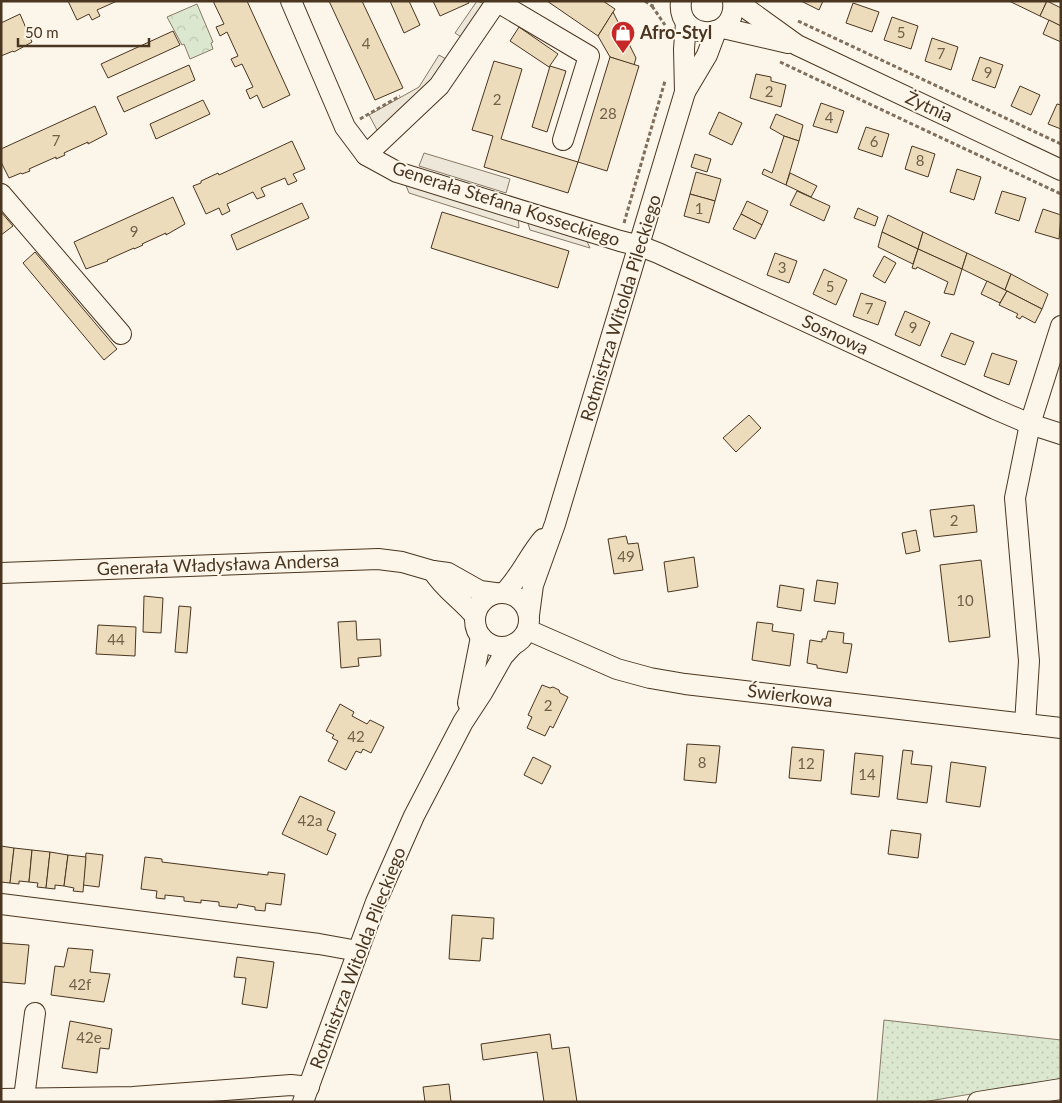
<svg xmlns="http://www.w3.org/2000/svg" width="1062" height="1103" font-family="Lato,sans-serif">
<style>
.grass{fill:url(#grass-dots);stroke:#887966}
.park{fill:url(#park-crowns);stroke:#887966}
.parking{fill:#ede7d9;stroke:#887966}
.building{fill:#ecdcbc;stroke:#4a3520}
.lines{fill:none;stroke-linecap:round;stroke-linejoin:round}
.minor-casing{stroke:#4a3520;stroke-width:22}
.path{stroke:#7f6f5c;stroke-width:3;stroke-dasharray:4 2.5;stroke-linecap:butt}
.minor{stroke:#fbf6e9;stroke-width:20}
.labels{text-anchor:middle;stroke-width:4;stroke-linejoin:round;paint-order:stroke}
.number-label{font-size:15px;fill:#725f47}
.poi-label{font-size:18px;font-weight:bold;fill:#4a3520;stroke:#fbf6e9;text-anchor:start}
.street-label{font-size:18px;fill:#4a3520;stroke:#fbf6e9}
</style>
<defs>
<pattern id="grass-dots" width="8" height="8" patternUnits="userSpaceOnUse" patternTransform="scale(1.25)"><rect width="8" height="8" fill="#dce7d0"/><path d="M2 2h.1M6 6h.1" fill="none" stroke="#bec7b2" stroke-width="1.8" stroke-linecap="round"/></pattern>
<pattern id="park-crowns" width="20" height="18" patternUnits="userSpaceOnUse" patternTransform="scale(1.25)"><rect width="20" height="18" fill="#dce7d0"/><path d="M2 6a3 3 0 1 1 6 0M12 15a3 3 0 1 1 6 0" fill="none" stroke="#bec7b2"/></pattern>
</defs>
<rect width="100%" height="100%" fill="#fbf6e9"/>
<polygon class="grass" points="884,1020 1061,1040 1061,1079 923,1102 877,1102"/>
<polygon class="park" points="197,4 213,42 211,43 213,49 190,59 184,44 182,45 167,17"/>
<g class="parking">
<polygon points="477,1 488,5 466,40 455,33"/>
<polygon points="439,55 451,62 427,94 377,130 369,115 419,87"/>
<polygon points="424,153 510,179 506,193 419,166"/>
<polygon points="403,178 518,215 519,228 409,193"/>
<polygon points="526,217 584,235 590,248 530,230"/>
</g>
<g class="building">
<polygon points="68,1 117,1 97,10 100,16 92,20 89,14 77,20"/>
<polygon points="213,1 247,1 290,95 263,108 257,95 250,99 246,90 253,87 242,64 235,67 231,59 238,56 227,32 220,36 216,27 224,24"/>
<polygon points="329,1 362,1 403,88 375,100"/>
<polygon points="390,1 409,1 420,25 404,33"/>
<polygon points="433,1 468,1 469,3 440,16"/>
<polygon points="547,1 603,1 615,9 598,36"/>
<polygon points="801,1 823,1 819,10"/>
<polygon points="1009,1 1047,1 1040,16"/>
<polygon points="1047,1 1061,8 1061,26 1040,16"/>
<polygon points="853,3 879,12 872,32 846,23"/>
<polygon points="613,12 636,58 634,65 610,57 598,36"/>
<polygon points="20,14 32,42 14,52 13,51 1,56 1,23"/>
<polygon points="892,17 918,26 911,49 884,40"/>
<polygon points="1049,20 1061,26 1061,42 1043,34"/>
<polygon points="519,27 558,54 549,67 510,41"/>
<polygon points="173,31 180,45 108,78 101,64"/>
<polygon points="932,38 958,47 951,70 925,61"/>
<polygon points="610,57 639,66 607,171 578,162"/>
<polygon points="980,57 1003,65 995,88 972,80"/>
<polygon points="494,61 522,69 501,139 578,162 568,193 484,167 493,136 472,130"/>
<polygon points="189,65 195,80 124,112 117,97"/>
<polygon points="550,66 566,71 547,132 532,127"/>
<polygon points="756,74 771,77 771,81 786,85 781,107 750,98"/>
<polygon points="1020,86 1040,95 1031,115 1011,106"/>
<polygon points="203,100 210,114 156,139 150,124"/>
<polygon points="821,103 844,111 837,133 813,126"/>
<polygon points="1057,104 1061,105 1061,129 1048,124"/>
<polygon points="95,106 107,134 88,144 88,142 64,153 65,155 56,159 56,157 29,169 30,171 22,174 21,173 9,178 1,162 1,149"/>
<polygon points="719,112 742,123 732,145 709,134"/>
<polygon points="776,114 803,125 799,141 784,136 770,128"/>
<polygon points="866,127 889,134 882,157 858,149"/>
<polygon points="784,136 799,141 786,185 762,174 764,169 772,173"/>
<polygon points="292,141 305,169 293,174 297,181 288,185 285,178 261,188 265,196 257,199 253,192 227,204 230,211 222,215 219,208 206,214 193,186 201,183 201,181 218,173 219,175"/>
<polygon points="912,146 935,154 928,177 905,169"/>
<polygon points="695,154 711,159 707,172 691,167"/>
<polygon points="957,169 981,177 974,200 950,192"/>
<polygon points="696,172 721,179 715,201 690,194"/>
<polygon points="790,173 817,186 811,197 786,185"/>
<polygon points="797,191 830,206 824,221 790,205"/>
<polygon points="1002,191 1026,198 1019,221 995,213"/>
<polygon points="690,194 715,201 709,223 684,216"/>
<polygon points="173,197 185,224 166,235 166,233 142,244 143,245 134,249 134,248 107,260 108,261 86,269 74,242"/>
<polygon points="747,201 768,211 762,225 741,214"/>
<polygon points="302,203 309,218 237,250 231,235"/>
<polygon points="858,208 878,217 875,226 854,218"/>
<polygon points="1043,209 1061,215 1059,239 1035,232"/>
<polygon points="1,212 13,226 1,235"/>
<polygon points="442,212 569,251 558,288 431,248"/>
<polygon points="741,214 762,225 755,239 733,229"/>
<polygon points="888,215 923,232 918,249 882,232"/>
<polygon points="882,232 918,249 913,264 878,247"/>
<polygon points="923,232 967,253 962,269 918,249"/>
<polygon points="918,249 962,269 954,295 944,293 948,282 917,267 916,269 912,268"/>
<polygon points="35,252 117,349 104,360 23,263"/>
<polygon points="775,253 797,261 789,283 767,275"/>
<polygon points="967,253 1011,274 1005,290 962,269"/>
<polygon points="884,256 896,263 885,283 873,276"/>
<polygon points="824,269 847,280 836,305 813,294"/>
<polygon points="1011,274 1048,294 1042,309 1005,290"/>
<polygon points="987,281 1007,291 1000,303 981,294"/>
<polygon points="1007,291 1042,309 1035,323 1022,316 1020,319 1016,317 1018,314 999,305"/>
<polygon points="861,293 886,302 878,325 853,316"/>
<polygon points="905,311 930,322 920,346 895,335"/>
<polygon points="951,333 974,342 965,365 941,356"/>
<polygon points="992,353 1017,361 1009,385 984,376"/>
<polygon points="749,415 761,428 736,452 723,438"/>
<polygon points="974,505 977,532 934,537 930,510"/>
<polygon points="916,530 920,551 906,554 902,533"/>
<polygon points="626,536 628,544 638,543 643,570 614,574 608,539"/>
<polygon points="694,557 698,587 668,592 664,562"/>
<polygon points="981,560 990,637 949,642 940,565"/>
<polygon points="817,580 838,583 835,604 814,601"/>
<polygon points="780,585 804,589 801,611 777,607"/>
<polygon points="144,596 163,598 161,633 143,632"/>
<polygon points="179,606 191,607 187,653 175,652"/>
<polygon points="356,621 357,640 380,639 381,656 358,658 359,666 341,668 338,622"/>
<polygon points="757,622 773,624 772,631 794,634 790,666 752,660"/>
<polygon points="98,625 136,627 135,656 96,654"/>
<polygon points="828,631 844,633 843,643 852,644 847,673 817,668 817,665 807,663 810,640 822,642 822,639 826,639"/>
<polygon points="542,685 550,688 553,687 559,690 560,693 568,697 553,728 550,726 545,736 527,728 532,717 528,715"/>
<polygon points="340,704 354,712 352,716 367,724 370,720 384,727 371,753 363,749 361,753 356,751 346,770 328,761 338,741 332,738 334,735 326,731"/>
<polygon points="687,744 720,746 716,783 684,780"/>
<polygon points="792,747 824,750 821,781 789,778"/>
<polygon points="903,750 913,751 911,764 932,766 927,803 897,799"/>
<polygon points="855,753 883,756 879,797 851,794"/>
<polygon points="533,757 551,766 542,784 524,775"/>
<polygon points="951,762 986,767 980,807 946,802"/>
<polygon points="300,796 335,812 327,830 336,834 327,855 282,834"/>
<polygon points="891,830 921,834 918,858 888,854"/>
<polygon points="1,846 14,848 10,883 1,882"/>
<polygon points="14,848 32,850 29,882 19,881 19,884 10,883"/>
<polygon points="32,850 50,852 46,888 37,887 38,883 29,882"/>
<polygon points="50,852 68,855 64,886 55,885 55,889 46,888"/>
<polygon points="86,853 103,855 99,887 83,885"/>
<polygon points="68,855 86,857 83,892 73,891 74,888 64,886"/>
<polygon points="145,857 162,859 162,862 268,875 268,872 285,874 281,905 266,903 265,911 255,910 255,907 238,904 237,908 219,906 219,902 201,900 201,903 184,901 184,897 165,895 165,899 156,898 157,891 141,889"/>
<polygon points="452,915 494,918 493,939 482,938 480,961 449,959"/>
<polygon points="1,943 29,945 25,984 1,982"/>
<polygon points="68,948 93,950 90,972 110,974 104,1002 51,995 55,966 64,967"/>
<polygon points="237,957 274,962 267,1008 242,1004 246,978 234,977"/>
<polygon points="70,1021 112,1029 109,1049 100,1048 97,1073 62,1068"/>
<polygon points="550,1034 552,1049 569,1047 577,1102 544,1102 537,1052 483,1060 481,1044"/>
<polygon points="449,1084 451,1102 425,1102 423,1087"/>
</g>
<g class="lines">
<defs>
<g id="minor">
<polyline points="291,1 345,127 366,155 397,172 620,241 640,246 658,253 995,409 1030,424 1061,434"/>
<polyline points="496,1 589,56 563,140"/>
<path d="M681 1C676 42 738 43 733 1"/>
<polyline points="736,1 797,45 1061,170"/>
<polyline points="723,28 788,43"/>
<polyline points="685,92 684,49 686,23"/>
<polyline points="366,155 439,86 497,1"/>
<polyline points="1,194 121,334"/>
<path d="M433 571C444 589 462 600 475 616"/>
<polyline points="1,573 378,559 402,562 433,571 448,573 480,591 495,593"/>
<circle cx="502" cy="620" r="27"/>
<path d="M504 593C519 579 529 555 543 539"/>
<polyline points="529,615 533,585 555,524 685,92 707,55 716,31"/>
<polyline points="528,630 617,669 650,678 685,684 1061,728"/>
<polyline points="468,703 481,637"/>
<polyline points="1025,724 1029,661 1015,498 1030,424 1061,326"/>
<polyline points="1,904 319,944 358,951"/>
<polyline points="24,1098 35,1013"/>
<polyline points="1,1099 133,1097 291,1085 309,1087"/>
<polyline points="303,1102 376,902 414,816 463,722 482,693 503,656 514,644"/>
<polyline points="978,1102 1061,1089"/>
</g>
</defs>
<use href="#minor" class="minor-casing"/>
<g class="path">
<polyline points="645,1 652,6 654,1"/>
<polyline points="652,6 665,25"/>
<polyline points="798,21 1061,144"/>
<polyline points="780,62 1061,194"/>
<polyline points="360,119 400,96"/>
<polyline points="624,223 665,81"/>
</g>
<use href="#minor" class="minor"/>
</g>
<defs>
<symbol id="shop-pin" viewBox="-11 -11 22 30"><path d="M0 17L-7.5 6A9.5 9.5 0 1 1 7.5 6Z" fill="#c62828" stroke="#fbf6e9"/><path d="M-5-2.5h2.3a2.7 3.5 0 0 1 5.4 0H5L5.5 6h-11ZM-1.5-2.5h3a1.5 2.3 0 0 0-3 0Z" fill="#fff"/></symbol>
</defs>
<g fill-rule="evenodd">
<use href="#shop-pin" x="609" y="19" width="28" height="38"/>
</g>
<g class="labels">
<g class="number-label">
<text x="901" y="38">5</text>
<text x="366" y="49">4</text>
<text x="941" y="59">7</text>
<text x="988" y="78">9</text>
<text x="769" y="97">2</text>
<text x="497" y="105">2</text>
<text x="608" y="119">28</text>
<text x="829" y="123">4</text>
<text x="56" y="146">7</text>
<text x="874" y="147">6</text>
<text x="920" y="166">8</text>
<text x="699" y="214">1</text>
<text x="134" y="237">9</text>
<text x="782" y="273">3</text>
<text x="830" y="292">5</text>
<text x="869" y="314">7</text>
<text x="913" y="333">9</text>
<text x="954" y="526">2</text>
<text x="626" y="562">49</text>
<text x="965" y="606">10</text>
<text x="116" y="645">44</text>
<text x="548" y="711">2</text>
<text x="356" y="742">42</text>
<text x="702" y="768">8</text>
<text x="806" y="769">12</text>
<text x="867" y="780">14</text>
<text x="310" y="826">42a</text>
<text x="80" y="990">42f</text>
<text x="89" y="1043">42e</text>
</g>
<g class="poi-label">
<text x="640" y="39">Afro-Styl</text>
</g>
<g class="street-label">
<text transform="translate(929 107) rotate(25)" y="6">Żytnia</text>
<text transform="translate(506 204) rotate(18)" y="6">Generała Stefana Kosseckiego</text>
<text transform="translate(621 308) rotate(-73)" y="6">Rotmistrza Witolda Pileckiego</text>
<text transform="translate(835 335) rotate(25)" y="6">Sosnowa</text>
<text transform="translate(218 565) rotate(-2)" y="6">Generała Władysława Andersa</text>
<text transform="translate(790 696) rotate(7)" y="6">Świerkowa</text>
<text transform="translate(358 958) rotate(-69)" y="6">Rotmistrza Witolda Pileckiego</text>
</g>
</g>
<rect width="1062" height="1103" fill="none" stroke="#4a3520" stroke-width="5"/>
<path d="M18 38v8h131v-8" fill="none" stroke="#4a3520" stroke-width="2.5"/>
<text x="25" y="38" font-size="15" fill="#4a3520" stroke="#fbf6e9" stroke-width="4" paint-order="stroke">50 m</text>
</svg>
